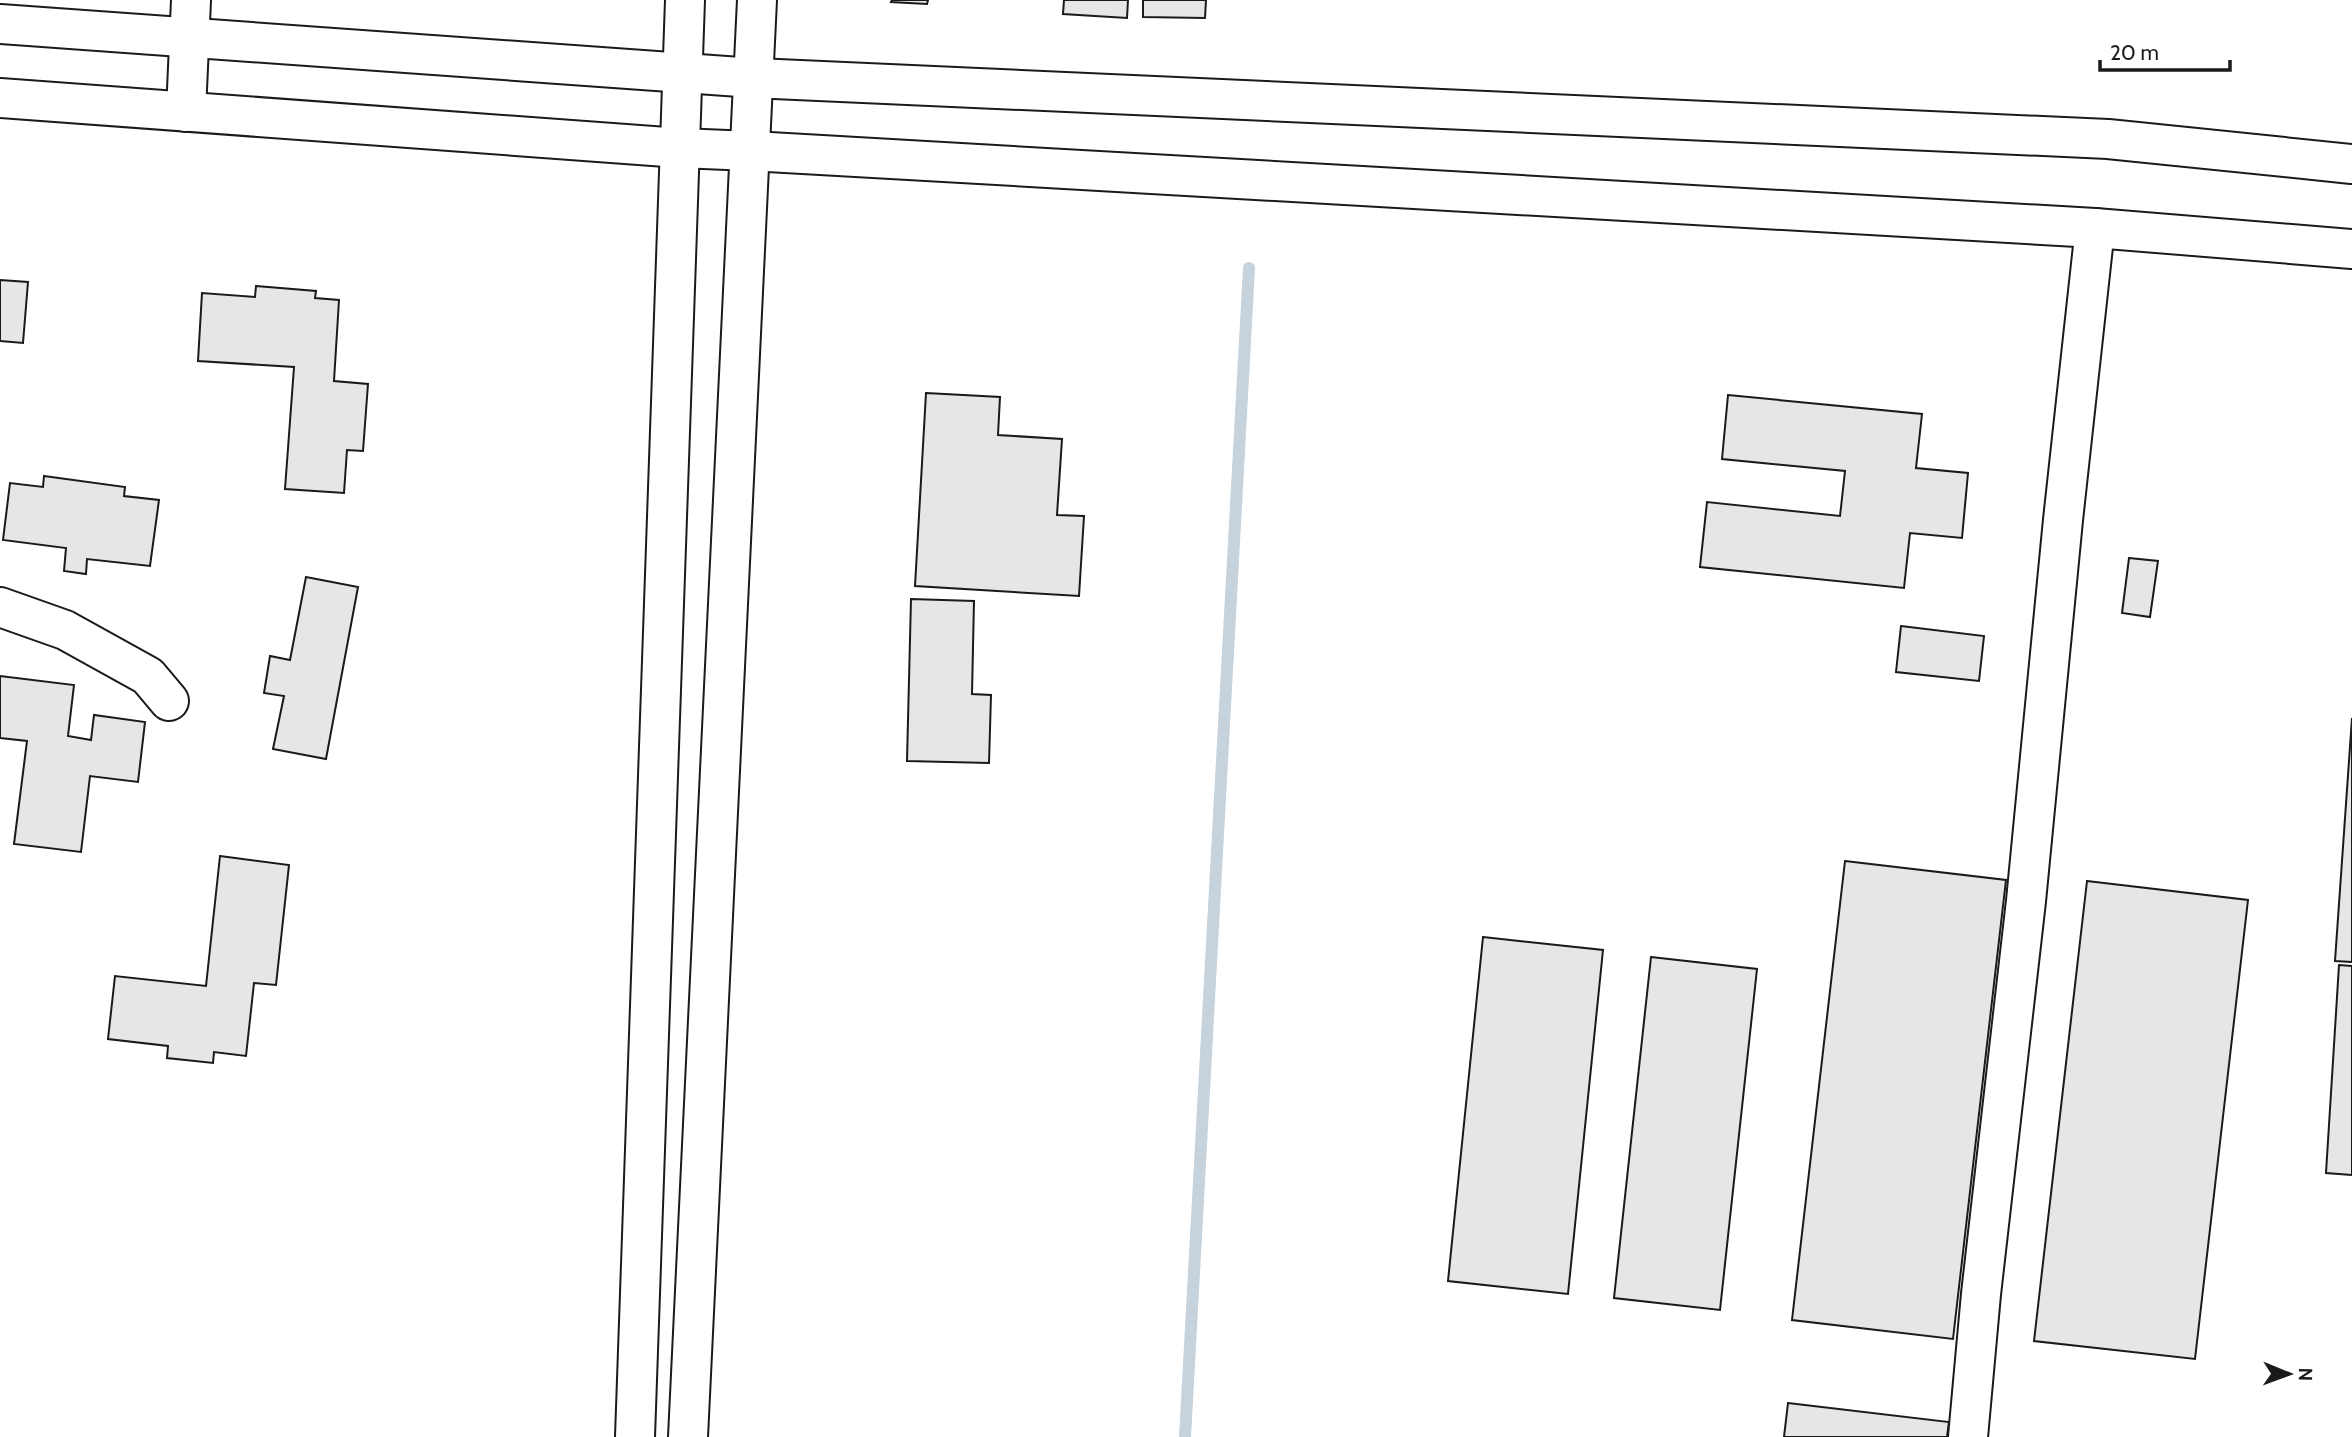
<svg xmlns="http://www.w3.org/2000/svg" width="2352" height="1437" font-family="Cabin,sans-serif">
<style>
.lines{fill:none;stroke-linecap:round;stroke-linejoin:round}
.stream{stroke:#c6d2dc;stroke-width:12}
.building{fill:#e6e6e6;stroke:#1a1a1a;stroke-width:2}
.minor-casing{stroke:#1a1a1a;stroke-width:42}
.major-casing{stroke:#1a1a1a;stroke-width:42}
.minor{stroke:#fff;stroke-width:38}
.major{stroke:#fff;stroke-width:38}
</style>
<rect width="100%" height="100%" fill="#fff"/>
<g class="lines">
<polyline class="stream" points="1185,1437 1249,268"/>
</g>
<g class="building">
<polygon points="892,0 928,0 927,4 891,2"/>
<polygon points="1064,0 1128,0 1127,18 1063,14"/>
<polygon points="1143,0 1206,0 1205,18 1143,17"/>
<polygon points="0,280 28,282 23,343 0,341"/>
<polygon points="256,286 316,291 315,298 339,300 334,381 368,384 363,451 347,450 344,493 285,489 294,367 198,361 202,293 255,297"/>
<polygon points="926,393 1000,397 998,435 1062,439 1057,515 1084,516 1079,596 915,586"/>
<polygon points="1728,395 1922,414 1916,468 1968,473 1962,538 1910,533 1904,588 1700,567 1707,502 1840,516 1845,471 1722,459"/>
<polygon points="44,476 125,487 124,496 159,500 150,566 87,559 86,574 64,571 66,548 3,540 10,483 43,487"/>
<polygon points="2129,558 2158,561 2150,617 2122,613"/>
<polygon points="306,577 358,587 326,759 273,749 284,696 264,693 270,656 290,660"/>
<polygon points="911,599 974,601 972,694 991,695 989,763 907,761"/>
<polygon points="1901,626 1984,636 1979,681 1896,672"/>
<polygon points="0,676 74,685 68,736 91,740 94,715 145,722 138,782 90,776 81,852 14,844 27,741 0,738"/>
<polygon points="2352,718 2352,962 2335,961"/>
<polygon points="220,856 289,865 276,985 254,983 246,1056 214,1052 213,1063 167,1058 168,1046 108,1039 115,976 206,986"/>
<polygon points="1845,861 2006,880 1953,1339 1792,1320"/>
<polygon points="2087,881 2248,900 2195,1359 2034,1341"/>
<polygon points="1483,937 1603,950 1568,1294 1448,1281"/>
<polygon points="1651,957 1757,969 1720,1310 1614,1298"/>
<polygon points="2339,965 2352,966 2352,1175 2326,1173"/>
<polygon points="1788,1403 1949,1422 1947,1437 1784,1437"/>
</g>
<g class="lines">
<defs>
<g id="minor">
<polyline points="754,78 2108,139 2352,164"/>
<polyline points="186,112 191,0"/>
<polyline points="751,151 2095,228 2352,249"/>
<polyline points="0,607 65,630 148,676 169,701"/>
<polyline points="1968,1437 1981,1294 2026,901 2063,520 2095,228"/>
</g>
<g id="major">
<polyline points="0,24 754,78"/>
<polyline points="0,98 680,148 751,151"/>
<polyline points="635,1437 685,0"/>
<polyline points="688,1437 757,0"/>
</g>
</defs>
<use href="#minor" class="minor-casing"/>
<use href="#major" class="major-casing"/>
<use href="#minor" class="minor"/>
<use href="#major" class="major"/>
</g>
<g transform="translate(2289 1374) rotate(91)" stroke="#ffffff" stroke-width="5" paint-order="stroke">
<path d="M0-5L12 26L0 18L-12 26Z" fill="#1a1a1a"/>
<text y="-10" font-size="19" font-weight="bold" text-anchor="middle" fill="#1a1a1a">N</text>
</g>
<path d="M2100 60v10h130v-10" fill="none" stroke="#1a1a1a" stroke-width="3.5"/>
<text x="2110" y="60" font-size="21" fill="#1a1a1a" stroke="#ffffff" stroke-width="5" paint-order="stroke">20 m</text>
</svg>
